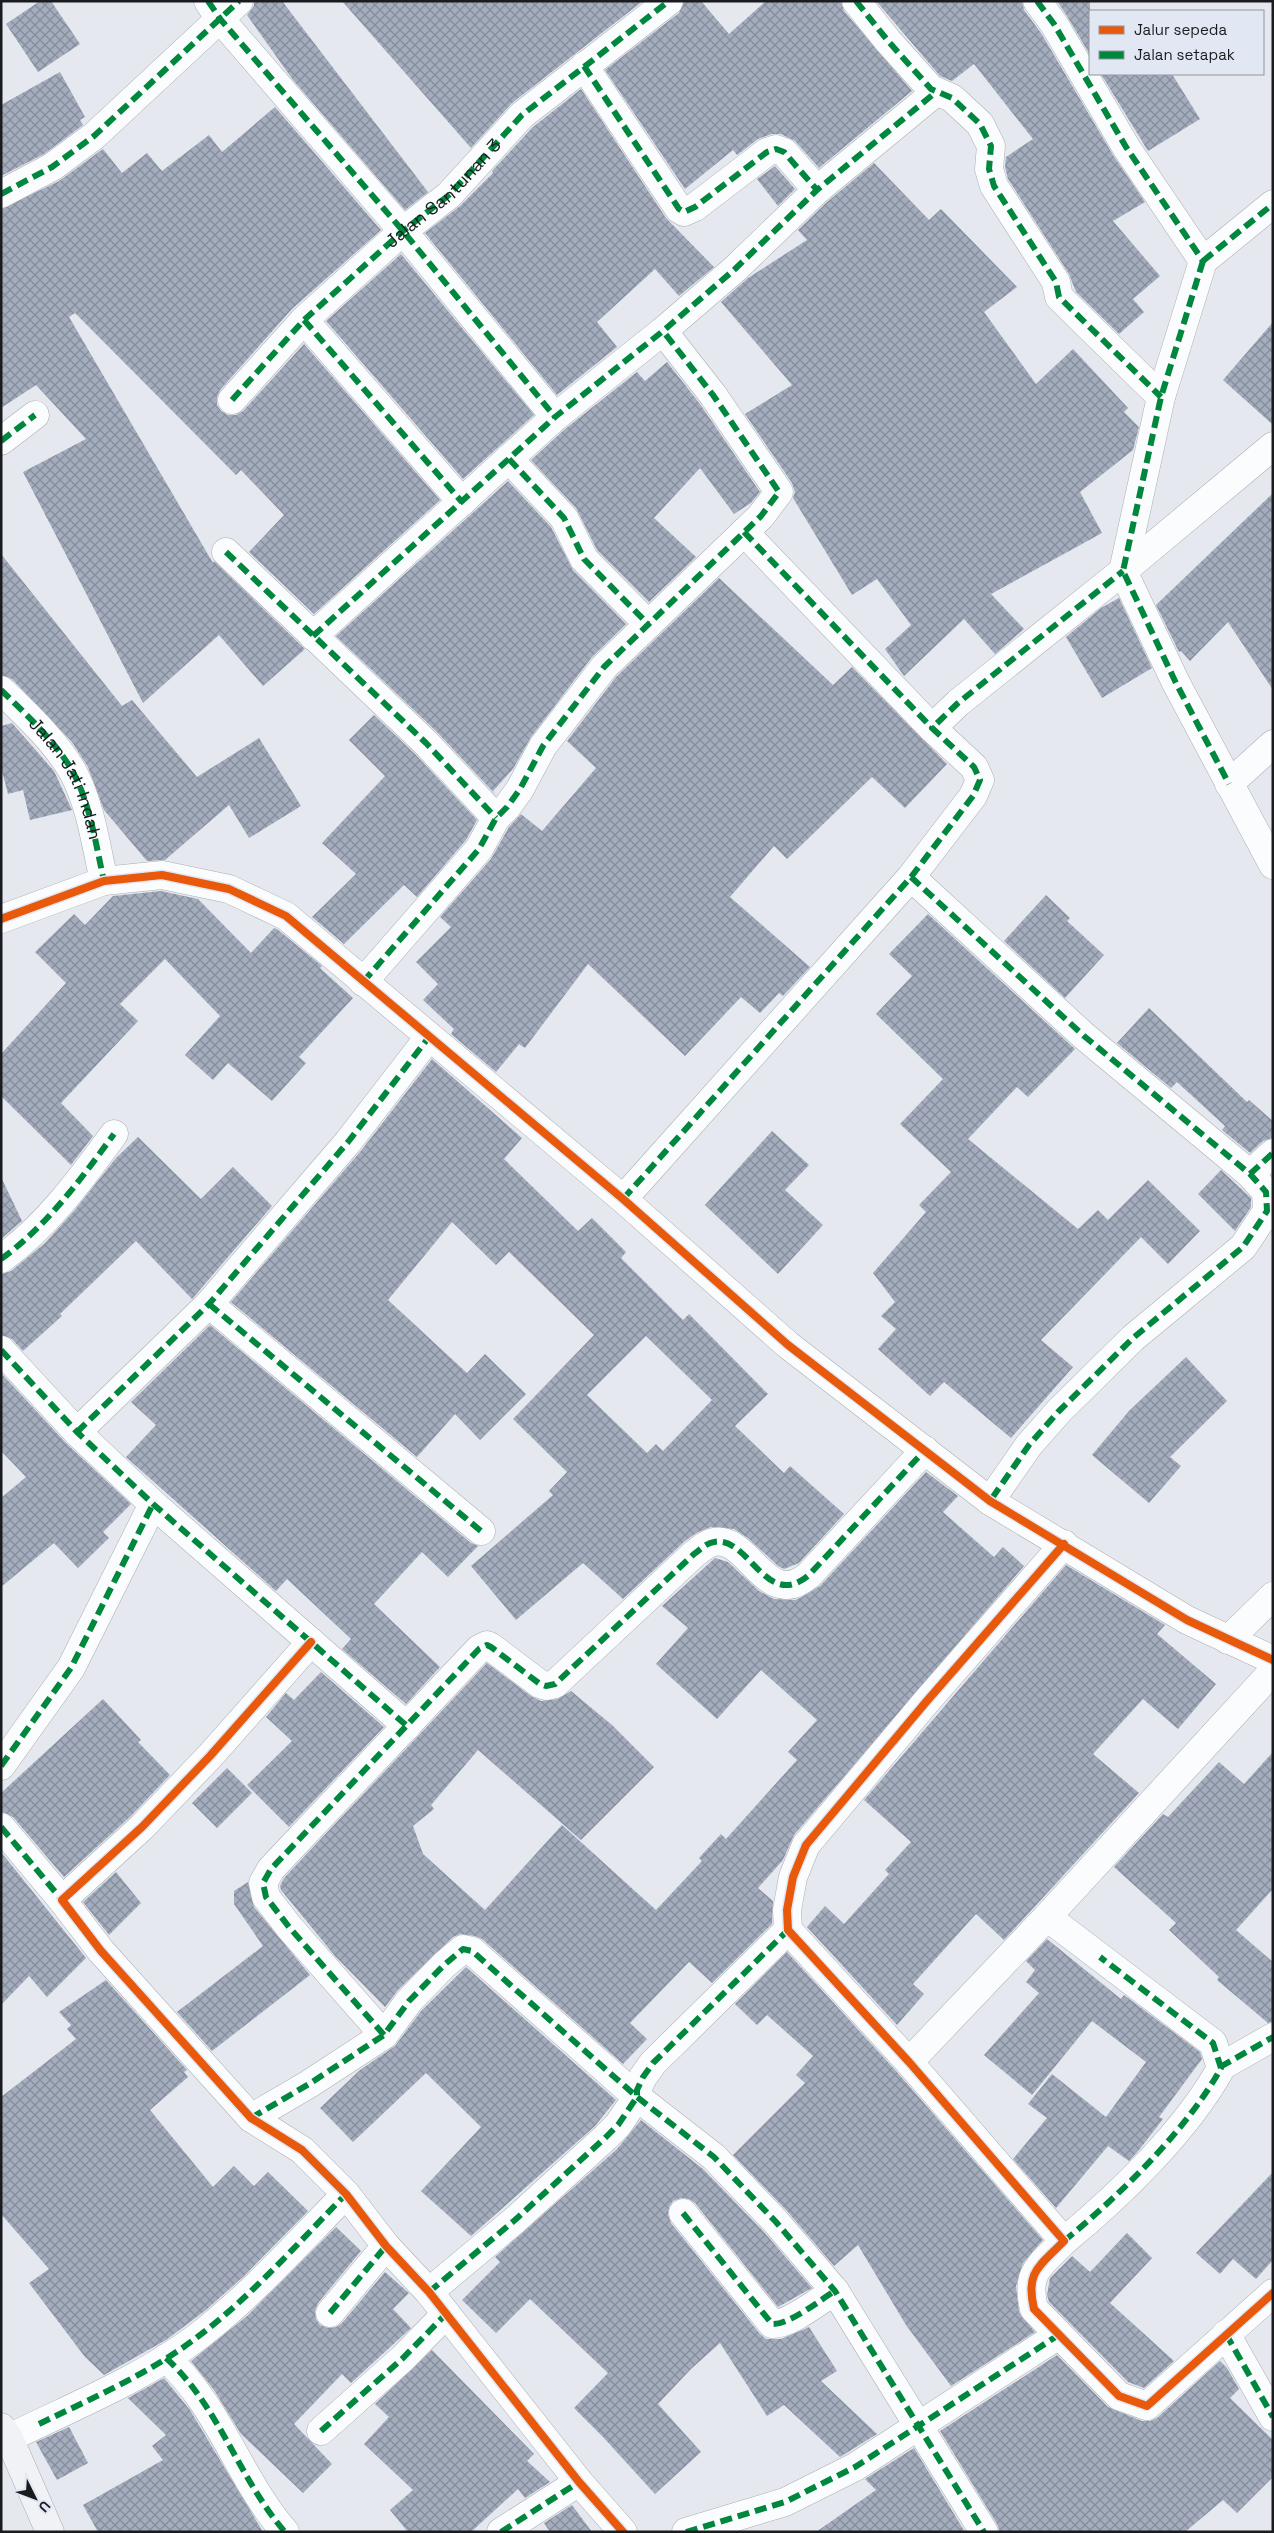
<svg xmlns="http://www.w3.org/2000/svg" width="1274" height="2533" font-family="'Space Grotesk',sans-serif">
<style>
.building{fill:url(#building-cross-hatch);fill-rule:evenodd}
.lines{fill:none;stroke-linecap:round;stroke-linejoin:round}
.street-casing{stroke:#aaadb2;stroke-width:29}
.secondary-casing{stroke:#aaadb2;stroke-width:29}
.street{stroke:#fbfcfd;stroke-width:28}
.secondary{stroke:#f0f2f6;stroke-width:28}
.quiet{stroke:#00873e;stroke-width:6;stroke-dasharray:12 6;stroke-linecap:butt}
.cycleway-casing{stroke:#e1e7f3;stroke-width:11}
.cycleway{stroke:#e8590c;stroke-width:8}
.labels{text-anchor:middle;stroke-width:4.5;stroke-linejoin:round;paint-order:stroke}
.street-label{font-size:18px;fill:#191b1f;stroke:#e1e7f3}
</style>
<defs>
<pattern id="building-cross-hatch" width="8" height="8" patternUnits="userSpaceOnUse" patternTransform="scale(1.25)"><rect width="8" height="8" fill="#a4adbe"/><path d="M0 0l8 8M0 8l8-8" fill="none" stroke="#858c9a"/></pattern>
</defs>
<rect width="100%" height="100%" fill="#e5e8ef"/>
<g class="building">
<polygon points="40,1 51,1 80,44 38,72 6,24"/>
<polygon points="254,1 282,1 428,192 405,210 293,80 247,15 254,6"/>
<polygon points="342,1 643,1 512,103 471,148"/>
<polygon points="684,1 701,1 729,34 766,1 841,1 844,11 912,91 819,168 795,141 781,134 772,134 758,139 737,155 733,150 685,189 605,70 679,13"/>
<polygon points="876,1 1022,1 1024,10 1041,33 1113,155 1145,202 1113,221 1160,276 1133,299 1144,312 1119,334 1076,292 1069,274 1008,179 1005,167 1006,157 1033,139 974,64 952,81 940,76"/>
<polygon points="1057,1 1090,1 1090,55 1067,16"/>
<polygon points="60,72 85,117 80,120 83,125 44,154 1,176 1,105"/>
<polygon points="1101,74 1172,74 1200,119 1148,151"/>
<polygon points="581,89 666,218 714,267 679,296 655,269 597,322 617,347 557,395 425,233 460,206 493,173 492,171 533,127"/>
<polygon points="275,107 381,230 292,309 220,390 217,397 217,405 221,411 228,415 236,415 243,411 304,344 440,500 314,614 249,552 284,515 241,470 236,475 75,313 69,317 213,563 214,561 305,649 263,686 219,635 143,703 23,472 86,439 36,385 1,408 1,209 59,181 103,149 122,173 147,153 162,171 209,135 222,152"/>
<polygon points="874,163 929,220 941,209 1017,287 984,312 1036,384 1073,349 1128,408 1124,412 1139,427 1133,450 1080,492 1102,533 991,594 1024,629 995,654 964,619 904,676 885,649 911,625 877,579 852,595 793,498 795,492 792,483 745,414 792,385 721,302 748,278 807,240 798,230 827,202"/>
<polygon points="775,166 795,189 778,206 757,179"/>
<polygon points="401,254 534,415 463,479 326,321"/>
<polygon points="1273,322 1273,425 1223,380"/>
<polygon points="667,362 700,404 760,492 751,503 734,514 700,468 654,518 696,557 649,602 597,550 576,508 531,460 565,429 637,372 645,381"/>
<polygon points="508,481 551,527 573,570 626,624 592,657 531,737 513,769 493,791 496,795 437,732 336,636"/>
<polygon points="1273,493 1273,690 1228,622 1190,661 1181,651 1179,652 1156,605"/>
<polygon points="1,554 122,706 132,700 197,777 259,738 301,806 249,838 229,805 165,860 147,861 104,810 88,767 72,742 12,679 1,675"/>
<polygon points="719,578 833,685 852,667 947,764 905,808 872,777 787,859 774,846 730,897 810,967 783,996 779,993 760,1013 741,997 685,1056 588,964 525,1048 519,1044 496,1072 451,1034 454,1029 423,1000 438,984 416,962 451,927 440,917 491,859 509,827 521,814 542,831 596,768 567,741 616,677"/>
<polygon points="1119,598 1152,668 1102,698 1066,637 1101,608"/>
<polygon points="374,715 415,754 477,820 466,840 417,897 404,885 344,944 312,917 356,874 322,843 385,776 349,740"/>
<polygon points="12,723 54,771 72,810 30,820 23,790 8,794 1,767 1,726"/>
<polygon points="161,891 198,899 251,953 274,928 277,929 322,966 320,968 353,998 299,1057 306,1063 272,1101 228,1063 213,1080 185,1055 220,1016 165,959 120,1004 138,1021 61,1103 93,1136 71,1165 1,1096 1,1054 66,983 35,952 74,914 85,925 113,896"/>
<polygon points="1046,895 1070,918 1067,921 1104,955 1065,998 1004,941"/>
<polygon points="928,914 1075,1049 1028,1097 1017,1087 968,1139 1078,1229 1098,1210 1108,1220 1148,1180 1200,1231 1168,1264 1141,1237 1041,1340 1073,1367 1011,1438 944,1382 930,1396 878,1349 896,1329 881,1316 895,1302 873,1273 926,1212 919,1205 951,1172 900,1124 943,1079 876,1014 912,976 889,954"/>
<polygon points="1149,1008 1247,1102 1249,1100 1273,1121 1272,1138 1263,1141 1250,1153 1222,1130 1225,1126 1177,1082 1171,1088 1117,1043"/>
<path d="M432 1059 522 1138 504 1159 578 1231 592 1218 626 1252 621 1258 683 1320 689 1314 768 1394 735 1426 784 1473 790 1466 844 1514 799 1563 784 1569 778 1566 748 1538 734 1529 711 1527 698 1532 685 1541 623 1599 583 1563 516 1620 471 1566 553 1495 549 1491 567 1472 513 1419 594 1335 509 1252 496 1265 452 1222 388 1300 467 1373 485 1354 526 1394 480 1440 455 1414 417 1457 231 1302 360 1152ZM646 1336 712 1400 663 1451 656 1444 647 1453 587 1395Z"/>
<polygon points="772,1131 809,1165 785,1190 823,1225 778,1274 705,1205"/>
<polygon points="138,1137 201,1199 233,1167 272,1206 192,1299 136,1241 60,1314 62,1316 23,1351 12,1339 1,1335 1,1274 11,1271 45,1243 74,1211 116,1158"/>
<polygon points="1221,1170 1251,1198 1251,1207 1235,1231 1198,1194"/>
<polygon points="1,1177 22,1221 1,1239"/>
<polygon points="210,1325 471,1543 478,1546 448,1577 422,1552 374,1604 440,1667 406,1704 342,1649 351,1639 287,1579 276,1591 126,1457 156,1425 131,1402"/>
<polygon points="1186,1357 1227,1401 1170,1457 1181,1466 1149,1503 1092,1455 1129,1411"/>
<polygon points="1,1373 66,1443 131,1504 103,1532 109,1538 78,1568 54,1543 1,1587 1,1498 26,1477 1,1451"/>
<polygon points="926,1472 958,1496 943,1512 994,1557 1003,1547 1024,1566 794,1835 783,1860 758,1888 773,1901 772,1924 712,1983 689,1962 630,2023 647,2039 623,2064 482,1939 475,1936 460,1934 453,1937 398,1990 385,2007 335,1956 281,1890 280,1886 284,1878 487,1663 531,1696 541,1701 558,1699 571,1691 612,1725 654,1767 581,1840 478,1750 431,1805 434,1809 413,1826 423,1854 485,1910 562,1825 656,1910 702,1861 699,1858 721,1834 726,1839 797,1760 788,1752 817,1720 761,1670 717,1719 656,1664 688,1628 662,1606 715,1558 728,1562 759,1591 774,1599 795,1600 802,1597 820,1586"/>
<polygon points="1066,1565 1165,1625 1157,1634 1216,1684 1178,1729 1143,1699 1093,1754 1139,1793 1004,1940 976,1914 913,1984 924,1994 897,2025 807,1927 825,1906 844,1924 889,1874 885,1870 911,1842 864,1800"/>
<polygon points="321,1672 384,1727 289,1827 247,1785 292,1741 266,1717 286,1693 294,1700"/>
<polygon points="103,1699 141,1740 138,1742 170,1775 131,1816 64,1877 13,1817 1,1812 1,1793"/>
<polygon points="1273,1752 1273,1889 1236,1930 1273,1962 1273,2021 1268,2023 1217,1980 1219,1977 1169,1930 1176,1923 1114,1867 1163,1814 1168,1817 1219,1762 1244,1784"/>
<polygon points="227,1768 252,1793 217,1828 192,1803"/>
<polygon points="1,1852 86,1958 47,1997 29,1976 1,2005"/>
<polygon points="116,1872 141,1903 109,1935 83,1902"/>
<polygon points="248,1882 254,1907 310,1975 212,2051 177,2012 263,1946 234,1904 234,1891"/>
<polygon points="1047,1939 1121,1999 1124,1995 1200,2052 1202,2059 1159,2117 1163,2119 1139,2150 1129,2161 1108,2146 1056,2208 1013,2159 1047,2118 1028,2104 1052,2074 1106,2117 1146,2062 1092,2021 1032,2095 984,2055 1039,1993 1026,1982 1035,1970 1026,1961"/>
<polygon points="787,1952 897,2072 1043,2240 1023,2263 1016,2286 1019,2312 1035,2332 951,2386 906,2325 858,2245 834,2266 787,2211 733,2155 805,2083 796,2075 813,2056 767,2015 757,2025 735,2004"/>
<polygon points="466,1967 616,2100 595,2126 471,2236 421,2191 481,2127 426,2073 353,2142 320,2108 360,2070 395,2046 421,2011"/>
<polygon points="106,1980 187,2070 184,2072 188,2077 150,2110 213,2187 234,2166 254,2186 268,2172 308,2211 244,2276 206,2310 166,2340 104,2375 85,2357 29,2283 49,2269 1,2214 1,2097 76,2039 67,2029 71,2025 59,2012"/>
<polygon points="641,2120 703,2169 764,2232 812,2288 778,2307 695,2203 689,2199 681,2198 673,2201 669,2207 668,2215 671,2223 760,2334 766,2339 781,2339 809,2327 837,2371 821,2381 877,2434 840,2457 784,2405 767,2416 720,2343 691,2369 658,2404 701,2452 655,2494 603,2437 574,2408 608,2373 530,2299 496,2333 462,2300 500,2262 495,2257 617,2149"/>
<polygon points="1273,2172 1273,2260 1256,2279 1233,2259 1220,2274 1196,2253"/>
<polygon points="336,2227 361,2251 318,2303 315,2311 316,2319 320,2325 328,2328 336,2327 342,2323 385,2272 409,2293 393,2309 411,2328 351,2383 342,2374 294,2424 332,2464 303,2493 241,2434 214,2390 191,2361 247,2316"/>
<polygon points="1127,2233 1152,2258 1110,2303 1174,2361 1144,2388 1128,2382 1049,2302 1047,2295 1050,2278 1072,2256 1090,2272"/>
<polygon points="432,2350 534,2454 527,2461 550,2482 525,2498 518,2489 471,2532 408,2532 390,2510 413,2490 364,2444 389,2417 375,2404"/>
<polygon points="1057,2355 1108,2407 1142,2421 1150,2421 1157,2418 1220,2361 1227,2368 1239,2389 1230,2398 1273,2440 1273,2477 1237,2513 1223,2500 1185,2532 1000,2532 997,2524 940,2431"/>
<polygon points="164,2378 190,2410 263,2532 98,2532 83,2505 163,2460 152,2446 166,2435 128,2398"/>
<polygon points="69,2427 88,2463 57,2480 36,2442"/>
<polygon points="914,2448 965,2532 816,2532 876,2490 865,2479"/>
<polygon points="572,2505 592,2532 550,2532 544,2523"/>
</g>
<g class="lines">
<defs>
<g id="street">
<polyline points="208,1 221,20 403,231 555,417"/>
<polyline points="856,1 888,41 931,89 952,98 980,124 991,146 989,169 994,186 1056,282 1059,297 1161,397"/>
<polyline points="1037,1 1054,24 1126,147 1203,261"/>
<polyline points="584,66 679,209 684,212 695,207 767,152 776,149 784,152 817,190"/>
<polyline points="1,194 52,167 94,136 239,1"/>
<polyline points="1203,261 1161,397 1123,571 1176,683 1273,865"/>
<polyline points="1203,261 1273,204"/>
<polyline points="304,320 462,502"/>
<path id="s1" d="M232 400 304 320 403 231 449 195 522 115 669 1"/>
<polyline points="1,441 35,415"/>
<polyline points="509,459 564,518 584,559 648,624"/>
<polyline points="744,532 932,728"/>
<polyline points="226,552 426,743 496,818"/>
<polyline points="313,636 555,417 663,331 735,269 817,190 936,92"/>
<path id="s2" d="M1 690C26 714 58 744 74 774 91 807 96 846 104 881"/>
<polyline points="1229,784 1273,744"/>
<polyline points="911,877 1084,1036 1250,1174 1266,1192 1267,1211 1243,1247 1133,1338 1059,1411 1029,1445 990,1501"/>
<polyline points="1,919 104,881 162,875 229,889 286,916 623,1199 788,1345 990,1501 1187,1620 1273,1660"/>
<polyline points="363,982 479,849 496,818 507,807 520,789 543,746 604,667 761,516 779,492 713,395 663,331"/>
<polyline points="1250,1174 1273,1153"/>
<polyline points="623,1199 911,877 973,796 980,780 974,767 932,728 958,703 1123,571 1273,446"/>
<path d="M1 1259C47 1226 81 1179 114 1134"/>
<polyline points="209,1304 481,1531"/>
<polyline points="1,1350 77,1432 153,1504 407,1726"/>
<polyline points="77,1432 209,1304 348,1142 429,1037"/>
<path d="M1064 1544 926 1702 806 1845 793 1877 787 1910 788 1930 909 2062 1064 2241C1040 2266 1025 2271 1034 2309L1119 2396 1147 2406 1273 2293"/>
<polyline points="1228,1640 1273,1596"/>
<polyline points="311,1642 210,1756 142,1827 62,1900 101,1951 251,2118 302,2150 346,2194 386,2246 429,2292 579,2482 623,2532"/>
<polyline points="1,1766 71,1668 153,1504"/>
<polyline points="1,1827 62,1900"/>
<path d="M1047 1917 1213 2043 1221 2068C1187 2130 1119 2196 1064 2241"/>
<path d="M384 2035 289 1927 266 1897 263 1883 271 1869 479 1649 487 1645 491 1647 540 1684 546 1686 555 1684 694 1554C700 1550 706 1543 714 1542 749 1535 766 1612 809 1575L925 1450"/>
<polyline points="909,2062 1047,1917 1273,1671"/>
<polyline points="1220,2067 1273,2037"/>
<polyline points="251,2118 309,2084 384,2035 409,2001 444,1965 463,1949 472,1951 637,2097 714,2157 776,2222 835,2291 984,2532"/>
<path d="M683 2213 772 2324C789 2325 820 2300 835 2291"/>
<polyline points="429,2292 515,2220 606,2137 618,2125 637,2097 637,2090 643,2077 653,2063 788,1930"/>
<polyline points="330,2313 386,2246"/>
<polyline points="1226,2334 1273,2417"/>
<path d="M166 2358C219 2406 239 2479 285 2532"/>
<polyline points="321,2431 403,2358 446,2314"/>
<path d="M9 2438C72 2407 140 2380 196 2338 251 2296 298 2243 346 2194"/>
<polyline points="501,2532 579,2482"/>
<polyline points="686,2532 785,2502 855,2467 1057,2336"/>
</g>
<polyline id="secondary" points="1,2427 9,2438 50,2532"/>
</defs>
<use href="#street" class="street-casing"/>
<use href="#secondary" class="secondary-casing"/>
<use href="#street" class="street"/>
<use href="#secondary" class="secondary"/>
<g class="quiet">
<polyline points="208,1 221,20 403,231 555,417"/>
<polyline points="856,1 888,41 931,89 952,98 980,124 991,146 989,169 994,186 1056,282 1059,297 1161,397"/>
<polyline points="1037,1 1054,24 1126,147 1203,261"/>
<polyline points="584,66 679,209 684,212 695,207 767,152 776,149 784,152 817,190"/>
<polyline points="1,194 52,167 94,136 239,1"/>
<polyline points="1203,261 1161,397 1123,571 1176,683 1229,784"/>
<polyline points="1203,261 1273,204"/>
<polyline points="304,320 462,502"/>
<polyline points="232,400 304,320 403,231 449,195 522,115 669,1"/>
<polyline points="1,441 35,415"/>
<polyline points="509,459 564,518 584,559 648,624"/>
<polyline points="744,532 932,728"/>
<polyline points="226,552 426,743 496,818"/>
<polyline points="313,636 555,417 663,331 735,269 817,190 936,92"/>
<path d="M1 690C26 714 58 744 74 774 91 807 96 846 104 881"/>
<polyline points="911,877 1084,1036 1250,1174 1266,1192 1267,1211 1243,1247 1133,1338 1059,1411 1029,1445 990,1501"/>
<polyline points="363,982 479,849 496,818 507,807 520,789 543,746 604,667 761,516 779,492 713,395 663,331"/>
<polyline points="1250,1174 1273,1153"/>
<polyline points="623,1199 911,877 973,796 980,780 974,767 932,728 958,703 1123,571"/>
<path d="M1 1259C47 1226 81 1179 114 1134"/>
<polyline points="209,1304 481,1531"/>
<polyline points="1,1350 77,1432 153,1504 407,1726"/>
<polyline points="77,1432 209,1304 348,1142 429,1037"/>
<polyline points="1,1766 71,1668 153,1504"/>
<polyline points="1,1827 62,1900"/>
<path d="M384 2035 289 1927 266 1897 263 1883 271 1869 479 1649 487 1645 491 1647 540 1684 546 1686 555 1684 694 1554C700 1550 706 1543 714 1542 749 1535 766 1612 809 1575L925 1450"/>
<polyline points="1220,2067 1273,2037"/>
<polyline points="251,2118 309,2084 384,2035 409,2001 444,1965 463,1949 472,1951 637,2097 714,2157 776,2222 835,2291 984,2532"/>
<path d="M683 2213 772 2324C789 2325 820 2300 835 2291"/>
<path d="M1064 2241C1119 2196 1187 2130 1221 2068L1213 2043 1100 1957"/>
<polyline points="429,2292 515,2220 606,2137 618,2125 637,2097 637,2090 643,2077 653,2063 788,1930"/>
<polyline points="330,2313 386,2246"/>
<polyline points="1226,2334 1273,2417"/>
<path d="M166 2358C219 2406 239 2479 285 2532"/>
<path d="M39 2424C92 2398 149 2374 196 2338 251 2297 298 2243 346 2194"/>
<polyline points="321,2431 403,2358 446,2314"/>
<polyline points="501,2532 579,2482"/>
<polyline points="686,2532 785,2502 855,2467 1057,2336"/>
</g>
<defs>
<g id="cycleway">
<polyline points="1,919 104,881 162,875 229,889 286,916 623,1199 788,1345 990,1501 1187,1620 1273,1660"/>
<path d="M1064 1544 926 1702 806 1845 793 1877 787 1910 788 1930 909 2062 1064 2241C1040 2266 1025 2271 1034 2309L1119 2396 1147 2406 1273 2293"/>
<polyline points="311,1642 210,1756 142,1827 62,1900 101,1951 251,2118 302,2150 346,2194 386,2246 429,2292 579,2482 623,2532"/>
</g>
</defs>
<use href="#cycleway" class="cycleway-casing"/>
<use href="#cycleway" class="cycleway"/>
</g>
<g class="labels">
<g class="street-label">
<text dy="6" stroke="none"><textPath href="#s1" startOffset="296">Jalan Santunan 3</textPath></text>
<text dy="6" stroke="none"><textPath href="#s2" startOffset="112">Jalan Jati Indah</textPath></text>
</g>
</g>
<rect width="1274" height="2533" fill="none" stroke="#191b1f" stroke-width="5"/>
<rect x="1089" y="10" width="175" height="65" fill="#e1e7f3" stroke="#91959e"/>
<rect x="1099" y="26" width="25" height="8" fill="#e8590c" stroke="#91959e"/>
<text x="1134" y="35" font-size="15" fill="#191b1f">Jalur sepeda</text>
<rect x="1099" y="51" width="25" height="8" fill="#00873e" stroke="#91959e"/>
<text x="1134" y="60" font-size="15" fill="#191b1f">Jalan setapak</text>
<g transform="translate(35 2498) rotate(132)" stroke="#e1e7f3" stroke-width="4" paint-order="stroke">
<path d="M0-4L9 19L0 12L-9 19Z" fill="#191b1f"/>
<text y="-8" font-size="14" font-weight="bold" text-anchor="middle" fill="#191b1f">U</text>
</g>
</svg>
